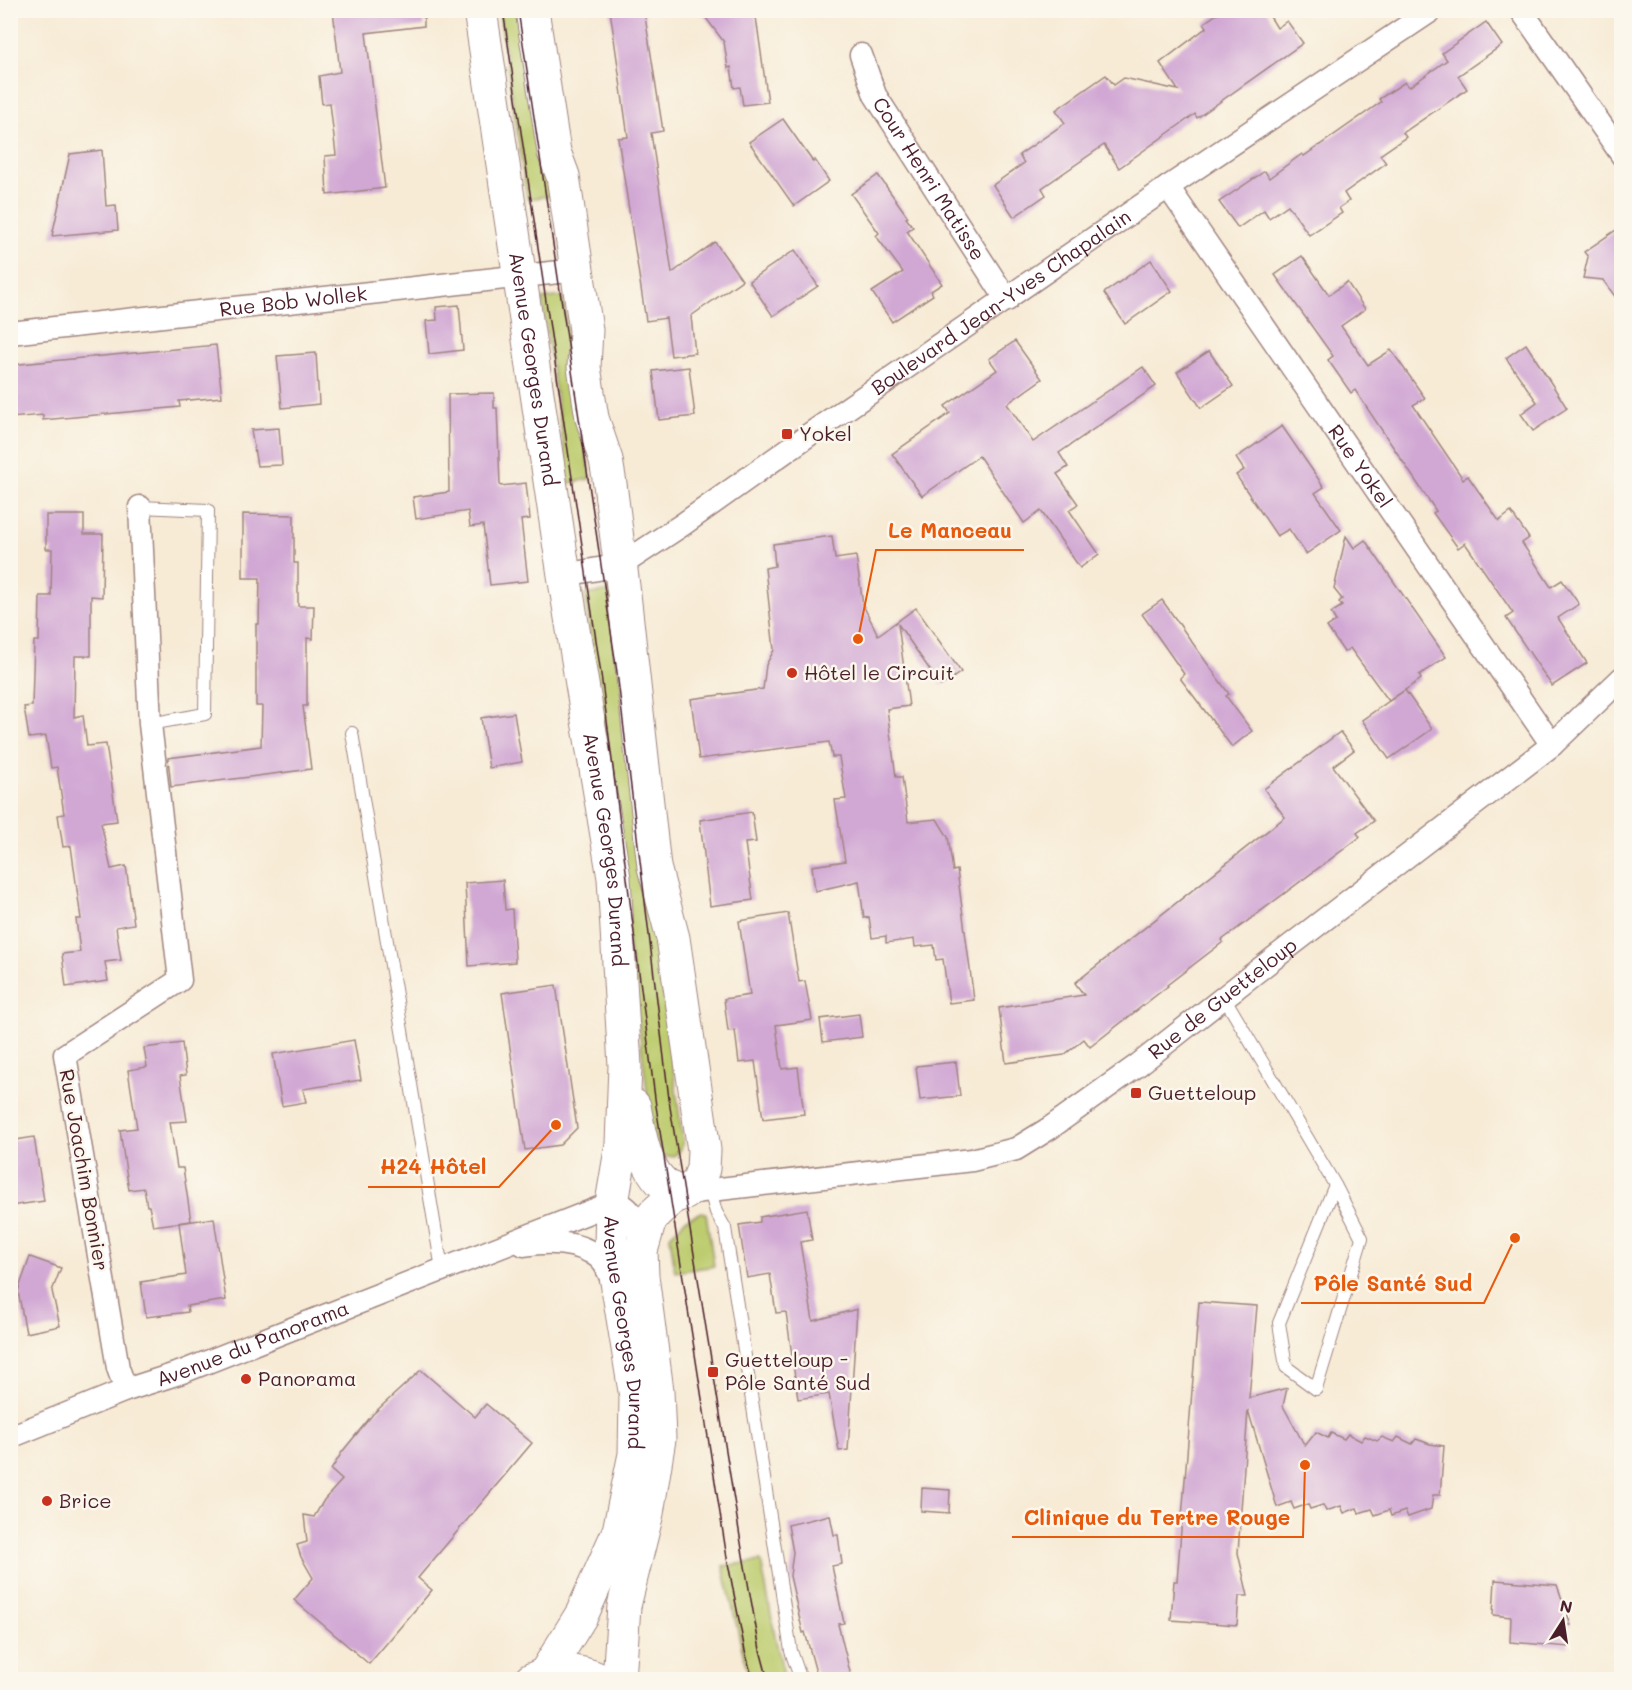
<svg xmlns="http://www.w3.org/2000/svg" width="1632" height="1690" font-family="Mali,sans-serif">
<style>
.green{fill:#bdcc6e;stroke:#84764c;stroke-width:1.5}
.building{fill:#d1a8d4}
.lines{fill:none;stroke-linecap:round;stroke-linejoin:round}
.service-casing{stroke:#a08580;stroke-width:14}
.minor-casing{stroke:#a08580;stroke-width:25}
.primary-casing{stroke:#a08580;stroke-width:35}
.service{stroke:#fff;stroke-width:12}
.minor{stroke:#fff;stroke-width:22}
.primary{stroke:#fff;stroke-width:33}
.tram{stroke:#4a1f2b;stroke-width:1.5}
.poi-dot{fill:#c8321e;stroke:#fbf7ec;stroke-width:2}
.labels{text-anchor:middle;stroke-width:5;stroke-linejoin:round;paint-order:stroke}
.street-label{font-size:20px;fill:#4a1f2b;stroke:#fbf7ec}
.poi-label{font-size:20px;fill:#4a1f2b;stroke:#fbf7ec;text-anchor:start}
.leader{fill:none;stroke:#e8590c;stroke-width:2}
.callout-dot{fill:#e8590c;stroke:#fbf7ec;stroke-width:2}
.callout-label{font-size:21px;text-anchor:middle;font-weight:bold;fill:#e8590c;stroke:#fbf7ec;stroke-width:5;stroke-linejoin:round;paint-order:stroke}
</style>
<rect width="100%" height="100%" fill="#fbf7ec"/>
<filter id="ink" filterUnits="userSpaceOnUse"><feTurbulence type="fractalNoise" baseFrequency=".0167" numOctaves="2"/><feDisplacementMap in="SourceGraphic" scale="12" xChannelSelector="R" yChannelSelector="G"/><feConvolveMatrix kernelMatrix="1 2 1 2 8 2 1 2 1" color-interpolation-filters="sRGB"/></filter>
<filter id="wash" filterUnits="userSpaceOnUse"><feTurbulence type="fractalNoise" baseFrequency=".008" numOctaves="4" result="noise"/><feDisplacementMap in="SourceGraphic" scale="24" xChannelSelector="R" yChannelSelector="G"/><feGaussianBlur stdDeviation="1.35" result="paint"/><feColorMatrix in="noise" values="0 0 0 0 0 0 0 0 0 0 0 0 0 0 0 0 0 1.4 0 .05"/><feComposite in="paint" operator="in"/></filter>
<g filter="url(#wash)">
<rect width="100%" height="100%" fill="#f7ebd6"/>
<g class="green">
<polygon points="499,11 522,11 550,196 527,199"/>
<polygon points="563,296 590,479 569,483 542,299"/>
<path d="M610 591 683 1142C680 1156 672 1159 659 1155L652 1131 585 595Z"/>
<polygon points="702,1212 706,1213 714,1266 675,1272 670,1236 686,1219"/>
<polygon points="761,1561 776,1641 785,1679 749,1679 723,1566"/>
</g>
<g id="blocks">
<g class="building">
<polygon points="333,10 424,10 424,26 366,33 385,188 327,195 325,156 336,155 330,103 322,104 319,76 340,72"/>
<polygon points="610,10 644,10 663,131 651,133 672,273 715,242 742,280 691,316 695,353 671,356 666,318 646,321 618,138 628,137"/>
<polygon points="700,10 755,10 768,102 743,105 740,87 734,88 731,67 728,68 724,42"/>
<polygon points="1223,10 1266,10 1277,28 1287,21 1303,43 1197,118 1195,114 1119,168 1104,145 1042,188 1046,195 1014,217 993,185 1024,163 1019,155 1065,123 1056,110 1106,75 1114,85 1124,78 1178,90 1160,63 1207,27 1204,23"/>
<polygon points="1486,22 1502,45 1458,76 1467,89 1403,133 1406,137 1380,155 1386,163 1344,193 1349,201 1339,208 1342,213 1309,235 1288,205 1269,218 1264,210 1238,228 1219,202 1265,171 1269,178 1302,154 1304,156 1381,102 1379,99 1405,82 1409,87 1447,60 1442,53"/>
<polygon points="783,119 813,162 815,160 829,181 794,206 749,142"/>
<polygon points="102,150 106,206 116,205 118,230 52,236 70,154"/>
<polygon points="878,175 908,217 906,218 913,227 907,231 942,284 931,291 933,295 892,322 872,292 903,272 876,236 879,233 851,194"/>
<polygon points="1622,226 1622,306 1603,280 1583,278 1588,257 1584,252"/>
<polygon points="795,250 818,286 773,316 749,281"/>
<polygon points="1302,256 1329,295 1347,282 1365,309 1341,326 1368,365 1391,350 1425,398 1413,405 1463,479 1468,476 1499,521 1511,512 1529,538 1522,543 1551,587 1562,580 1579,604 1558,618 1587,663 1552,686 1506,618 1513,613 1465,543 1458,548 1433,513 1436,511 1355,390 1351,393 1328,360 1333,356 1275,275"/>
<polygon points="1151,260 1172,291 1125,324 1104,293"/>
<polygon points="459,305 463,350 429,354 426,321 437,320 436,307"/>
<polygon points="1015,341 1042,379 1007,404 1033,442 1143,367 1156,386 1059,453 1068,467 1057,474 1078,504 1069,510 1099,554 1080,568 1041,511 1024,523 979,456 922,496 892,454 950,413 945,406 997,370 989,359"/>
<polygon points="1526,344 1567,408 1533,431 1521,414 1537,402 1506,358"/>
<polygon points="216,345 222,397 179,401 180,407 43,420 43,415 10,418 10,365"/>
<polygon points="1209,351 1233,386 1201,408 1177,372"/>
<polygon points="316,353 319,404 282,408 277,356"/>
<polygon points="689,367 695,416 659,420 653,371"/>
<polygon points="494,393 494,408 497,408 500,484 501,486 526,483 530,519 521,520 528,581 490,585 483,525 470,527 468,511 416,519 413,497 449,492 448,394"/>
<polygon points="1282,426 1324,487 1315,493 1341,530 1306,554 1289,529 1277,536 1236,475 1244,470 1236,458"/>
<polygon points="279,428 282,465 257,466 251,430"/>
<polygon points="243,514 294,515 294,563 298,563 298,606 314,606 313,639 307,638 307,706 303,706 311,769 171,787 168,758 261,746 262,706 256,706 256,624 259,624 260,578 243,578"/>
<polygon points="46,515 84,515 84,534 103,534 102,597 91,596 91,656 75,656 74,717 83,715 87,746 106,744 117,821 101,823 111,869 126,866 134,924 116,927 121,960 105,962 108,981 66,987 62,954 80,952 76,919 81,919 71,846 63,847 58,815 64,814 57,767 51,768 46,736 29,738 24,707 32,706 34,641 39,641 40,596 51,596 52,549 46,549"/>
<polygon points="832,536 835,559 856,556 863,605 878,635 916,608 961,672 941,686 898,624 909,706 887,709 896,777 902,777 908,822 937,819 948,837 953,871 957,870 974,1000 949,1003 943,959 936,960 934,945 915,947 914,939 886,943 886,936 872,938 869,917 864,918 859,881 815,891 812,866 845,861 835,800 846,799 839,757 832,757 829,742 699,759 691,699 763,689 766,665 774,650 765,568 775,566 773,544"/>
<polygon points="1346,536 1354,548 1365,540 1446,657 1419,675 1421,679 1389,701 1350,648 1344,652 1327,627 1336,621 1331,613 1342,606 1339,602 1342,599 1334,589"/>
<polygon points="1162,600 1229,694 1226,696 1252,731 1232,747 1180,678 1184,674 1142,614"/>
<polygon points="1405,690 1432,729 1389,759 1362,720"/>
<polygon points="514,713 522,762 489,768 481,718"/>
<polygon points="1340,732 1354,750 1333,766 1374,821 1357,833 1360,837 1222,940 1223,942 1167,985 1168,986 1090,1047 1084,1039 1064,1055 1006,1063 999,1008 1084,995 1075,983 1285,817 1264,789"/>
<polygon points="752,812 756,842 745,843 753,900 710,906 700,820"/>
<polygon points="503,880 505,910 512,909 515,962 469,966 465,883"/>
<polygon points="788,913 799,982 805,981 812,1020 776,1025 782,1069 798,1067 804,1114 763,1119 755,1061 739,1063 735,1030 728,1031 724,999 750,995 739,921"/>
<polygon points="556,985 577,1128 560,1145 525,1150 502,993"/>
<polygon points="859,1014 862,1037 823,1042 820,1019"/>
<polygon points="354,1040 361,1080 303,1089 306,1102 282,1106 273,1054"/>
<polygon points="182,1043 186,1075 180,1076 187,1121 170,1122 177,1168 183,1168 191,1221 153,1226 149,1206 147,1206 144,1188 129,1190 124,1158 120,1130 137,1128 128,1070 147,1067 144,1048"/>
<polygon points="956,1062 960,1096 920,1100 916,1066"/>
<polygon points="34,1137 44,1201 10,1206 10,1141"/>
<polygon points="807,1209 812,1240 800,1242 813,1321 857,1309 848,1450 839,1451 829,1394 798,1399 786,1312 776,1313 770,1274 747,1278 741,1238 739,1225 760,1222 760,1217"/>
<polygon points="214,1218 226,1300 187,1306 188,1312 146,1317 141,1282 186,1275 179,1223"/>
<polygon points="30,1257 61,1268 52,1291 60,1326 26,1333 18,1291"/>
<polygon points="1199,1302 1257,1306 1249,1398 1287,1388 1283,1406 1305,1446 1316,1432 1328,1438 1331,1433 1344,1439 1348,1434 1361,1441 1365,1436 1377,1441 1382,1437 1394,1442 1398,1437 1412,1444 1416,1439 1430,1444 1444,1446 1440,1495 1433,1495 1431,1509 1408,1517 1405,1511 1391,1516 1389,1510 1375,1515 1372,1509 1359,1513 1357,1508 1344,1513 1341,1506 1326,1511 1323,1505 1310,1509 1308,1504 1294,1509 1291,1502 1277,1507 1248,1410 1238,1553 1248,1596 1239,1596 1237,1625 1171,1620 1174,1581 1177,1581"/>
<polygon points="421,1370 475,1417 486,1404 532,1443 418,1578 432,1590 369,1664 294,1600 313,1578 301,1557 297,1545 307,1542 304,1515 314,1517 324,1500 342,1480 331,1470 342,1452 373,1414"/>
<polygon points="922,1488 950,1490 949,1513 921,1511"/>
<polygon points="830,1515 834,1535 838,1535 842,1564 832,1566 844,1623 838,1624 852,1680 818,1680 805,1632 803,1633 790,1576 793,1552 788,1525"/>
<polygon points="1495,1580 1557,1585 1571,1625 1563,1625 1569,1647 1510,1642 1511,1617 1493,1615"/>
</g>
</g>
</g>
<g filter="url(#ink)">
<use href="#blocks" fill-opacity="0" stroke="#a08580" stroke-width="1.5"/>
<g class="lines">
<defs>
<g id="service">
<polyline points="140,507 208,510 205,714 150,724"/>
<polyline points="352,733 442,1269"/>
<polyline points="1224,997 1335,1185 1279,1323 1286,1367 1316,1389 1362,1238 1335,1185"/>
<polyline points="709,1187 716,1212 725,1228 791,1651 801,1680"/>
</g>
<g id="minor">
<polyline points="1521,10 1622,155"/>
<path id="s1" d="M861 55 875 95 1007 300"/>
<path id="s2" d="M1168 187 1552 745"/>
<path id="s3" d="M10 333 577 270"/>
<path id="s4" d="M564 575 621 565 682 525 810 434 1168 187 1432 10"/>
<path id="s5" d="M685 1193 972 1160 1016 1149 1050 1128 1138 1065 1256 972 1552 745 1622 678"/>
<path d="M524 1245C547 1241 578 1241 598 1257 605 1262 609 1272 612 1281"/>
<polyline points="126,1390 118,1368 65,1055 180,980 150,724 140,507"/>
<path id="s6" d="M10 1437 126 1390 182 1372 612 1203C636 1204 637 1229 641 1247"/>
</g>
<g id="primary">
<path id="s7" d="M480 10 564 575 614 878 625 1066 622 1144 612 1203 611 1245 636 1397 635 1454 619 1531 582 1614 545 1674"/>
<polyline points="532,10 554,152 563,176 586,330 584,367 592,418 606,460 610,484 624,594 654,867 673,938 704,1150 703,1169 697,1184 685,1193 674,1196 655,1213 649,1223 641,1251 642,1276 657,1391 659,1439 647,1513 624,1606 619,1680"/>
<path d="M634 1106C640 1137 646 1188 685 1193"/>
<path d="M531 1680C553 1669 577 1669 600 1680"/>
</g>
</defs>
<use href="#service" class="service-casing"/>
<use href="#minor" class="minor-casing"/>
<use href="#primary" class="primary-casing"/>
<use href="#service" class="service"/>
<use href="#minor" class="minor"/>
<use href="#primary" class="primary"/>
<g class="tram">
<polyline points="503,10 601,674 656,1106 727,1558 745,1651 753,1680"/>
<polyline points="518,10 617,672 670,1107 743,1555 760,1650 768,1680"/>
</g>
</g>
</g>
<g class="poi-dot">
<rect x="781" y="428" width="12" height="12" rx="3"/>
<circle cx="792" cy="673" r="6"/>
<rect x="1130" y="1087" width="12" height="12" rx="3"/>
<rect x="707" y="1366" width="12" height="12" rx="3"/>
<circle cx="246" cy="1379" r="6"/>
<circle cx="47" cy="1501" r="6"/>
</g>
<g class="labels">
<g class="street-label">
<text dy="7" stroke="none"><textPath href="#s1" startOffset="142">Cour Henri Matisse</textPath></text>
<text dy="7" stroke="none"><textPath href="#s3" startOffset="285">Rue Bob Wollek</textPath></text>
<text dy="7" stroke="none"><textPath href="#s4" startOffset="520">Boulevard Jean-Yves Chapalain</textPath></text>
<text dy="7" stroke="none"><textPath href="#s7" startOffset="363">Avenue Georges Durand</textPath></text>
<text dy="7" stroke="none"><textPath href="#s2" startOffset="339">Rue Yokel</textPath></text>
<text dy="7" stroke="none"><textPath href="#s7" startOffset="849">Avenue Georges Durand</textPath></text>
<text dy="7" stroke="none"><textPath href="#s5" startOffset="590">Rue de Guetteloup</textPath></text>
<text transform="translate(84 1170) rotate(80)" y="7">Rue Joachim Bonnier</text>
<text dy="7" stroke="none"><textPath href="#s7" startOffset="1335">Avenue Georges Durand</textPath></text>
<text dy="7" stroke="none"><textPath href="#s6" startOffset="260">Avenue du Panorama</textPath></text>
</g>
<g class="poi-label">
<text x="799" y="441">Yokel</text>
<text x="804" y="680">Hôtel le Circuit</text>
<text x="1148" y="1100">Guetteloup</text>
<text x="725" y="1367">Guetteloup -<tspan x="725" dy="23">Pôle Santé Sud</tspan></text>
<text x="258" y="1386">Panorama</text>
<text x="59" y="1508">Brice</text>
</g>
</g>
<path class="leader" d="M858 639L876 550H1024M556 1125L499 1187H368M1515 1238L1484 1303H1301M1305 1465L1303 1537H1012"/>
<g class="callout-dot">
<circle cx="858" cy="639" r="6"/>
<circle cx="556" cy="1125" r="6"/>
<circle cx="1515" cy="1238" r="6"/>
<circle cx="1305" cy="1465" r="6"/>
</g>
<g class="callout-label">
<text x="950" y="538">Le Manceau</text>
<text x="433" y="1174">H24 Hôtel</text>
<text x="1393" y="1291">Pôle Santé Sud</text>
<text x="1157" y="1525">Clinique du Tertre Rouge</text>
</g>
<rect width="1632" height="1690" fill="none" stroke="#fbf7ec" stroke-width="36"/>
<g transform="translate(1563 1621) rotate(12)" stroke="#fbf7ec" stroke-width="4.5" paint-order="stroke">
<path d="M0-4.5L10 22L0 15L-10 22Z" fill="#4a1f2b"/>
<text y="-9" font-size="16" font-weight="bold" text-anchor="middle" fill="#4a1f2b">N</text>
</g>
</svg>
